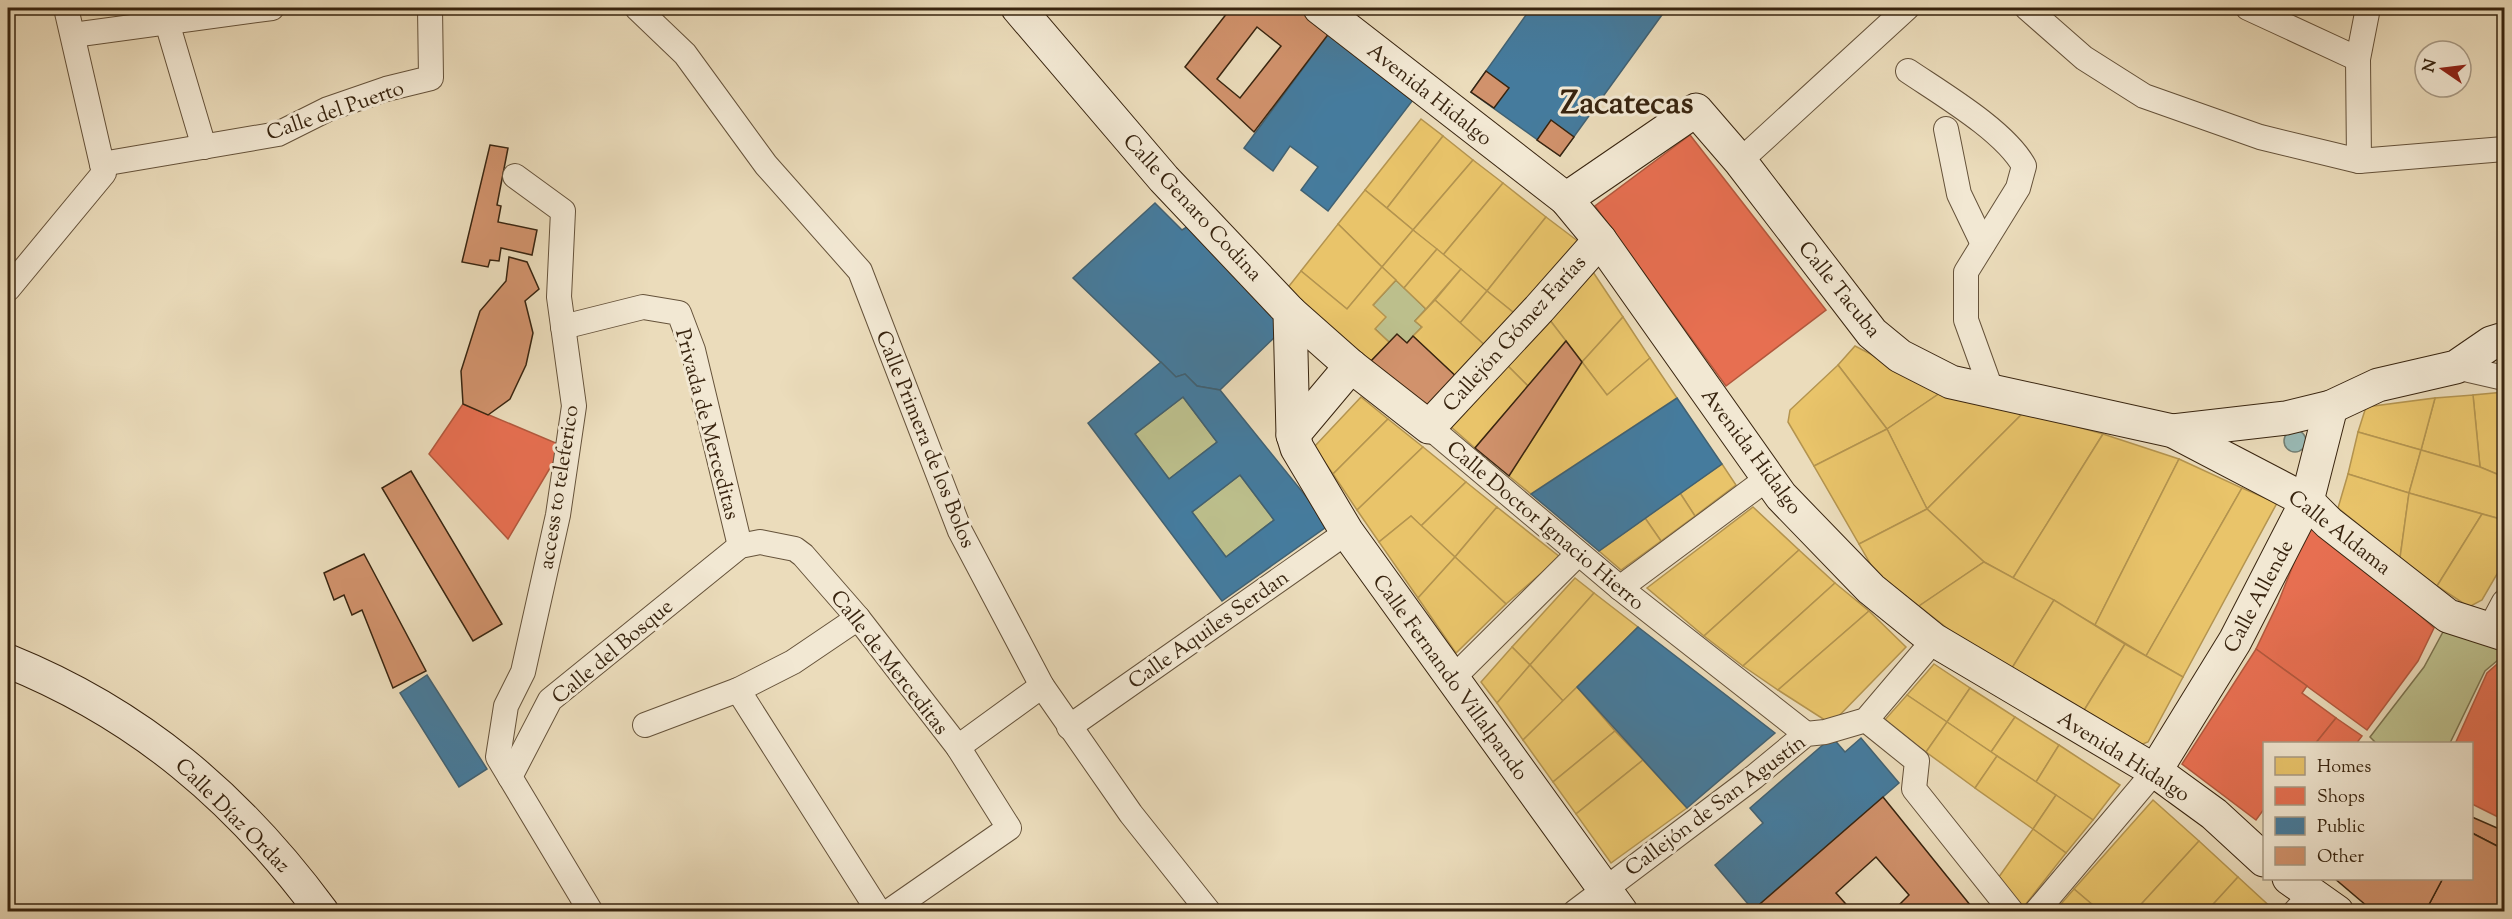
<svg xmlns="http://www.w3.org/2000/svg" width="2512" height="919" font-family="'Sorts Mill Goudy',serif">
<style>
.green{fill:#bcbf8c;stroke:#7a724e;stroke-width:1.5}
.water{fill:#99bab6;stroke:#727e73;stroke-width:1.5}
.homes{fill:#e9c46a;stroke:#b4944f;stroke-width:1.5}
.shops{fill:#e76f51;stroke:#b2583d;stroke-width:1.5}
.public{fill:#457b9d;stroke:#416172;stroke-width:1.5;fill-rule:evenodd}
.building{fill:#d1926c;stroke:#38240f;stroke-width:1.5;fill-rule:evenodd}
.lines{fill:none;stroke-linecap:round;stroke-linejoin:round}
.street-casing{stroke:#65523a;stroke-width:26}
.secondary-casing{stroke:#38240f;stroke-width:35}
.street{stroke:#f2e8d3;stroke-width:24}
.secondary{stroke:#f2e8d3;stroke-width:33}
.labels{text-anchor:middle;stroke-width:6;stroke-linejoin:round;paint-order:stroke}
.street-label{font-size:21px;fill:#38240f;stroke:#f2e8d3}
.town-label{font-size:33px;font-weight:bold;fill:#38240f;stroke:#f2e8d3}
</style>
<rect width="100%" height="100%" fill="#ebdcbb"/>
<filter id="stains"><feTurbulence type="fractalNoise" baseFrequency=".00333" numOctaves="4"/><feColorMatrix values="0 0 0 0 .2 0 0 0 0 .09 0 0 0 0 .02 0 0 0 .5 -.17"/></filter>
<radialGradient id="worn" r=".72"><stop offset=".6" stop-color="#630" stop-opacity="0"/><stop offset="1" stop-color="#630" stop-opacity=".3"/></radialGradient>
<g class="green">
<polygon points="1396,280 1426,309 1415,321 1422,327 1407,343 1390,343 1375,329 1373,305"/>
<polygon points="1183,397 1217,442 1169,479 1135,434"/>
<polygon points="1240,475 1274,520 1226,557 1192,512"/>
<polygon points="2444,630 2504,644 2504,655 2485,671 2450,743 2376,743 2370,737 2424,667"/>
</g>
<circle class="water" cx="2295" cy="441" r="11"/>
<g class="homes">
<polygon points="1421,119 1443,136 1387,208 1365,190"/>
<polygon points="1443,136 1473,160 1413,230 1387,208"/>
<polygon points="1473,160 1503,183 1443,255 1413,230"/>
<polygon points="1503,183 1546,217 1487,291 1443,255"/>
<polygon points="1365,190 1413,230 1382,267 1338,224"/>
<polygon points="1546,217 1583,245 1519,317 1487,291"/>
<polygon points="1338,224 1382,267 1347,309 1301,271"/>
<polygon points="1413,230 1437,249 1404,288 1382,267"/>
<polygon points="1437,249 1461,269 1426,309 1404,288"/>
<polygon points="1382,267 1396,280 1373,305 1386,317 1375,329 1390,343 1371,361 1286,290 1301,271 1347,309"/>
<polygon points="1461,269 1487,291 1460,323 1435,300"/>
<polygon points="1593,272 1623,317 1582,362 1549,319"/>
<polygon points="1487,291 1519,317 1489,349 1460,323"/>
<polygon points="1435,300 1489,349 1461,381 1413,336 1422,327 1415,321"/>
<polygon points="1623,317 1650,358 1607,395 1582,362"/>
<polygon points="1549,319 1566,341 1528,386 1507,365"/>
<polygon points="1855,346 1943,391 1887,429 1838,365"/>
<polygon points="1650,358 1677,398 1531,494 1509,476 1582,362 1607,395"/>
<polygon points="1507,365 1528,386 1475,448 1450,426"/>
<polygon points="1838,365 1887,429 1814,466 1788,422 1790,410"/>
<polygon points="1943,391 2024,412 1927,509 1887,429"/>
<polygon points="2504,392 2504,477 2480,467 2473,395"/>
<polygon points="2473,395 2480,467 2421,450 2435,398"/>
<polygon points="1361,397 1388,419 1333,474 1314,447"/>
<polygon points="2435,398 2421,450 2358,432 2366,407"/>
<polygon points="2024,412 2103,434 2013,578 1984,562 1927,509"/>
<polygon points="1388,419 1423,447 1357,510 1333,474"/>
<polygon points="1887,429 1927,509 1859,544 1814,466"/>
<polygon points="2358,432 2421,450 2409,493 2348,474"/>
<polygon points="2103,434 2179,459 2095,625 2013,578"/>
<polygon points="1423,447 1466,482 1421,526 1411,516 1379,542 1357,510"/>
<polygon points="2421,450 2480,467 2504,477 2504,520 2409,493"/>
<polygon points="2179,459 2242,488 2146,656 2095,625"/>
<polygon points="1722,464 1736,485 1695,516 1680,493"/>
<polygon points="2348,474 2409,493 2400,558 2338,508"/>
<polygon points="1466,482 1497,507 1455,557 1421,526"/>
<polygon points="2242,488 2277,503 2183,677 2146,656"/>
<polygon points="1680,493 1695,516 1661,541 1645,518"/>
<polygon points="2409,493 2482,514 2437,586 2400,558"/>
<polygon points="1497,507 1560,557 1506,604 1455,557"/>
<polygon points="1753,507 1799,550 1704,636 1647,588"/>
<polygon points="1927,509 1984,562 1919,606 1875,572 1859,544"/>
<polygon points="2482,514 2504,520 2504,562 2482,600 2469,607 2437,586"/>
<polygon points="1411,516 1455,557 1418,598 1379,542"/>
<polygon points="1645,518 1661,541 1621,570 1599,551"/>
<polygon points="1799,550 1835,583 1743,666 1704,636"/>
<polygon points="1455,557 1506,604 1456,653 1418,598"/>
<polygon points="1984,562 2054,600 2012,668 1961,639 1919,606"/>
<polygon points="1575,578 1594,593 1530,665 1512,647"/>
<polygon points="1835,583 1869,611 1778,690 1743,666"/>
<polygon points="1594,593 1638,627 1563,701 1530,665"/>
<polygon points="2054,600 2125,644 2083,712 2012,668"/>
<polygon points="1869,611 1906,647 1831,724 1778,690"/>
<polygon points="2125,644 2183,677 2148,742 2140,745 2083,712"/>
<polygon points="1512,647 1530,665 1497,703 1481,682"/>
<polygon points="1934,664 1970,688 1947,722 1907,695"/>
<polygon points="1530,665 1563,701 1523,740 1497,703"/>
<polygon points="1577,687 1615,731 1553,782 1523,740"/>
<polygon points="1970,688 2015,717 1991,752 1947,722"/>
<polygon points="1907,695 1947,722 1926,752 1883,722"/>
<polygon points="2015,717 2059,745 2036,782 1991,752"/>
<polygon points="1947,722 1997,756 1975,788 1926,752"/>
<polygon points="1615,731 1643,760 1576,814 1553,782"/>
<polygon points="2059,745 2120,785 2093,820 2036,782"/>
<polygon points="1997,756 2056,795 2033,829 1975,788"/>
<polygon points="1643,760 1687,808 1611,863 1576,814"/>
<polygon points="2056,795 2093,820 2066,853 2033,829"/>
<polygon points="2153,800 2199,841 2134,912 2101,912 2074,889"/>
<polygon points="2033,829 2066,853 2022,909 1996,881"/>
<polygon points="2199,841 2238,877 2206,912 2134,912"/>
<polygon points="2238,877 2276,912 2206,912"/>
<polygon points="2074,889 2101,912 2054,912"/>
</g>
<g class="shops">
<polygon points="1690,135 1826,310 1726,386 1595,206"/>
<polygon points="463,404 563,446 508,539 429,454"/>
<polygon points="2309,525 2327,533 2434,628 2418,661 2367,730 2256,649 2278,603"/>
<polygon points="2256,649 2307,686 2302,693 2336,718 2315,744 2264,744 2264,809 2256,820 2182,764"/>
<polygon points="2504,658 2504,820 2472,804 2472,744 2455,744 2487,673"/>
<polygon points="2336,718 2362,736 2356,744 2315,744"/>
</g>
<g class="public">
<polygon points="1531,8 1667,8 1560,156 1471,92"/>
<polygon points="1330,32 1416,96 1328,211 1301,190 1318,167 1290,146 1273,171 1244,148"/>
<polygon points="1155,203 1182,230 1190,225 1276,313 1278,334 1220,390 1197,386 1185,374 1176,377 1073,278"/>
<path d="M1161 362 1176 377 1185 374 1197 386 1220 390 1329 525 1222 601 1088 423ZM1183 397 1217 442 1169 479 1135 434ZM1240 475 1274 520 1226 557 1192 512Z"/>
<polygon points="1677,398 1722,464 1599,551 1531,494"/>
<polygon points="1638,627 1775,733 1687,808 1577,687"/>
<polygon points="427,675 487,769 459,787 400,693"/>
<polygon points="1832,737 1845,752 1861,738 1899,783 1753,910 1715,865 1763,823 1750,808"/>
</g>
<g class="building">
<path d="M1231 8H1296L1330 32 1254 132 1185 67ZM1257 27 1281 46 1240 98 1217 79Z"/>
<polygon points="1486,71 1509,88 1494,108 1471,92"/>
<polygon points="1551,120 1574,137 1560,156 1537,140"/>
<polygon points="490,145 508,148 497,205 501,206 498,222 537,230 532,255 501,248 499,261 490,260 488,267 462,262"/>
<polygon points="509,257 527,262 539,289 525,301 533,333 526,365 510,399 488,415 463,404 461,371 480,311 506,281"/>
<polygon points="1397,334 1407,343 1413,336 1461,381 1433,412 1371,361"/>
<polygon points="1566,341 1582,362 1509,476 1475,448"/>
<polygon points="411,471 502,624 473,641 382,488"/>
<polygon points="364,554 426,671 393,688 362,610 352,615 344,595 334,600 324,573"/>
<polygon points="1883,797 1975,911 1892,912 1909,895 1876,857 1836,893 1853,912 1755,912 1753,910"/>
<polygon points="2472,817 2504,831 2504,840 2499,847 2472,833"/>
<polygon points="2472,833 2499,847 2504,840 2504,912 2425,912 2443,878 2472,878"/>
<polygon points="2334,878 2443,878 2425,912 2374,912"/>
</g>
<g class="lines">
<defs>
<g id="street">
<polyline points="637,8 685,54 766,165 860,271 960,531 1042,686 1131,814 1209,912"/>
<polyline points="2027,8 2084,58 2144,96 2260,137 2359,161 2504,149"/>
<polyline points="2248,8 2358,59"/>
<polyline points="163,9 204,147"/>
<polyline points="73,35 272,8"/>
<path d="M1908 71C1942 94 2005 131 2024 166L2018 188 1966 272V320L1992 392"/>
<polyline points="1946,129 1959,194 1983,244"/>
<polyline points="1740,161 1907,8"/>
<polyline points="2359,161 2358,59 2368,8"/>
<polyline points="102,164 278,134 328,109 386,89 431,78 430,8"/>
<polyline points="515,176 563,211 559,297 574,406 558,515 523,672 506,706 498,757 591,912"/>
<polyline points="8,289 104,173 66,8"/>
<polyline points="563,327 643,307 679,313 693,350 740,546"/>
<polyline points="2456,367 2504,378"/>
<polyline points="1429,427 1620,588 1806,734"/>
<polyline points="1620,588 1768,478"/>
<polyline points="2489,630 2504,602"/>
<polyline points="1454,677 1578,554"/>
<polyline points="738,690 879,912"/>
<polyline points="1866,720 1917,761 1914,789 2012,912"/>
<polyline points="645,725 738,690 793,662 858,618"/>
<polyline points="1069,727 1347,532"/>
<polyline points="958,747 1042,686"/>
<polyline points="510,777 550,700 740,546 760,542 795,549 803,555 858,618 958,747 1009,828 888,912"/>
<polyline points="1575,912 1754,777 1806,734 1825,732 1866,720 1934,640"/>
<polyline points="2036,912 2155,771"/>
<polyline points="2295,912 2311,894"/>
</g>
<g id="secondary">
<polyline points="1018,8 1164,179 1290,312 1293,435 1297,448 1347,532 1621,912"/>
<polyline points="1320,8 1566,199 1600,240 1781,496 1871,589 1934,640 2155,771 2214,814 2264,860"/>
<polyline points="1566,199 1696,110 1740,161 1872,333 1900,356 1951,382 2173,431 2307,501 2329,523 2448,616 2504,634"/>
<polyline points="1290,312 1351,366 1429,427 1539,309 1600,240"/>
<polyline points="2173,431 2286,418 2331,407 2378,385 2456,367 2491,343 2504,339"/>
<polyline points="1293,435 1351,366"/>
<path d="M8 661C139 714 238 798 322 912"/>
<polyline points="2155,771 2235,641 2307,501 2331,407"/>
<polyline points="2289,878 2337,912"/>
</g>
</defs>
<use href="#street" class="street-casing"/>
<use href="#secondary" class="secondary-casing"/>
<use href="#street" class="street"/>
<use href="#secondary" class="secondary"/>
</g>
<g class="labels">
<g class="street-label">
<text transform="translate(1430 94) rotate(38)" y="7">Avenida Hidalgo</text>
<text transform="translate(335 110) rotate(-19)" y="7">Calle del Puerto</text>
<text transform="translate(1193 207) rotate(47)" y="7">Calle Genaro Codina</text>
<text transform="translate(1840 289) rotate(51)" y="7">Calle Tacuba</text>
<text transform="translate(1514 333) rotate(-48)" y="7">Callejón Gómez Farías</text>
<text transform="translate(708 424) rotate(75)" y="7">Privada de Merceditas</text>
<text transform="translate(926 439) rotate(68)" y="7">Calle Primera de los Bolos</text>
<text transform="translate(1752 451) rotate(53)" y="7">Avenida Hidalgo</text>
<text transform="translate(558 487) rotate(-81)" y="7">access to teleferico</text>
<text transform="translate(1546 525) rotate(40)" y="7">Calle Doctor Ignacio Hierro</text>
<text transform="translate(2340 532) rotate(38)" y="7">Calle Aldama</text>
<text transform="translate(2258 596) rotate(-62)" y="7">Calle Allende</text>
<text transform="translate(1208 629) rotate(-35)" y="7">Calle Aquiles Serdan</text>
<text transform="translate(612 651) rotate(-40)" y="7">Calle del Bosque</text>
<text transform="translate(890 662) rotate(52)" y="7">Calle de Merceditas</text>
<text transform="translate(1451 677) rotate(54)" y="7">Calle Fernando Villalpando</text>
<text transform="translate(2124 756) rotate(32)" y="7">Avenida Hidalgo</text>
<text transform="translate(1715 805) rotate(-37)" y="7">Callejón de San Agustín</text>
<text transform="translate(233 815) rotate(45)" y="7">Calle Díaz Ordaz</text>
</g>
<g class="town-label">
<text x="1627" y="113">Zacatecas</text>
</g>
</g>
<rect width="2512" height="919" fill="none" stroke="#ebdcbb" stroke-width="30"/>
<rect x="9" y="9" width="2494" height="901" fill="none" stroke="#38240f" stroke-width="3"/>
<rect x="15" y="15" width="2482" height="889" fill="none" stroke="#38240f" stroke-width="1.5"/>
<rect x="2263" y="742" width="210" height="138" fill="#f2e8d3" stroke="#a89a85" stroke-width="1.5"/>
<rect x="2275" y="757" width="30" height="18" fill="#e9c46a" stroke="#a89a85" stroke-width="1.5"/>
<text x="2317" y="772" font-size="18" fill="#38240f">Homes</text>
<rect x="2275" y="787" width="30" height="18" fill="#e76f51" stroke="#a89a85" stroke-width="1.5"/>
<text x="2317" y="802" font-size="18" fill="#38240f">Shops</text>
<rect x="2275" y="817" width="30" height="18" fill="#457b9d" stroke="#a89a85" stroke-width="1.5"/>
<text x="2317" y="832" font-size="18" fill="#38240f">Public</text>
<rect x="2275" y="847" width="30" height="18" fill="#d1926c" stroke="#a89a85" stroke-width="1.5"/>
<text x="2317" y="862" font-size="18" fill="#38240f">Other</text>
<g transform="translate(2443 69) rotate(284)"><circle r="28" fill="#f2e8d3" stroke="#a89a85" stroke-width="1.5"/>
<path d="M0-4.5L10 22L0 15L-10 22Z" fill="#8f2418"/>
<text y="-9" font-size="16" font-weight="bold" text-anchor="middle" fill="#38240f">N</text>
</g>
<rect width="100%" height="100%" filter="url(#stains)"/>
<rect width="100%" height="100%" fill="url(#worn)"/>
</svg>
